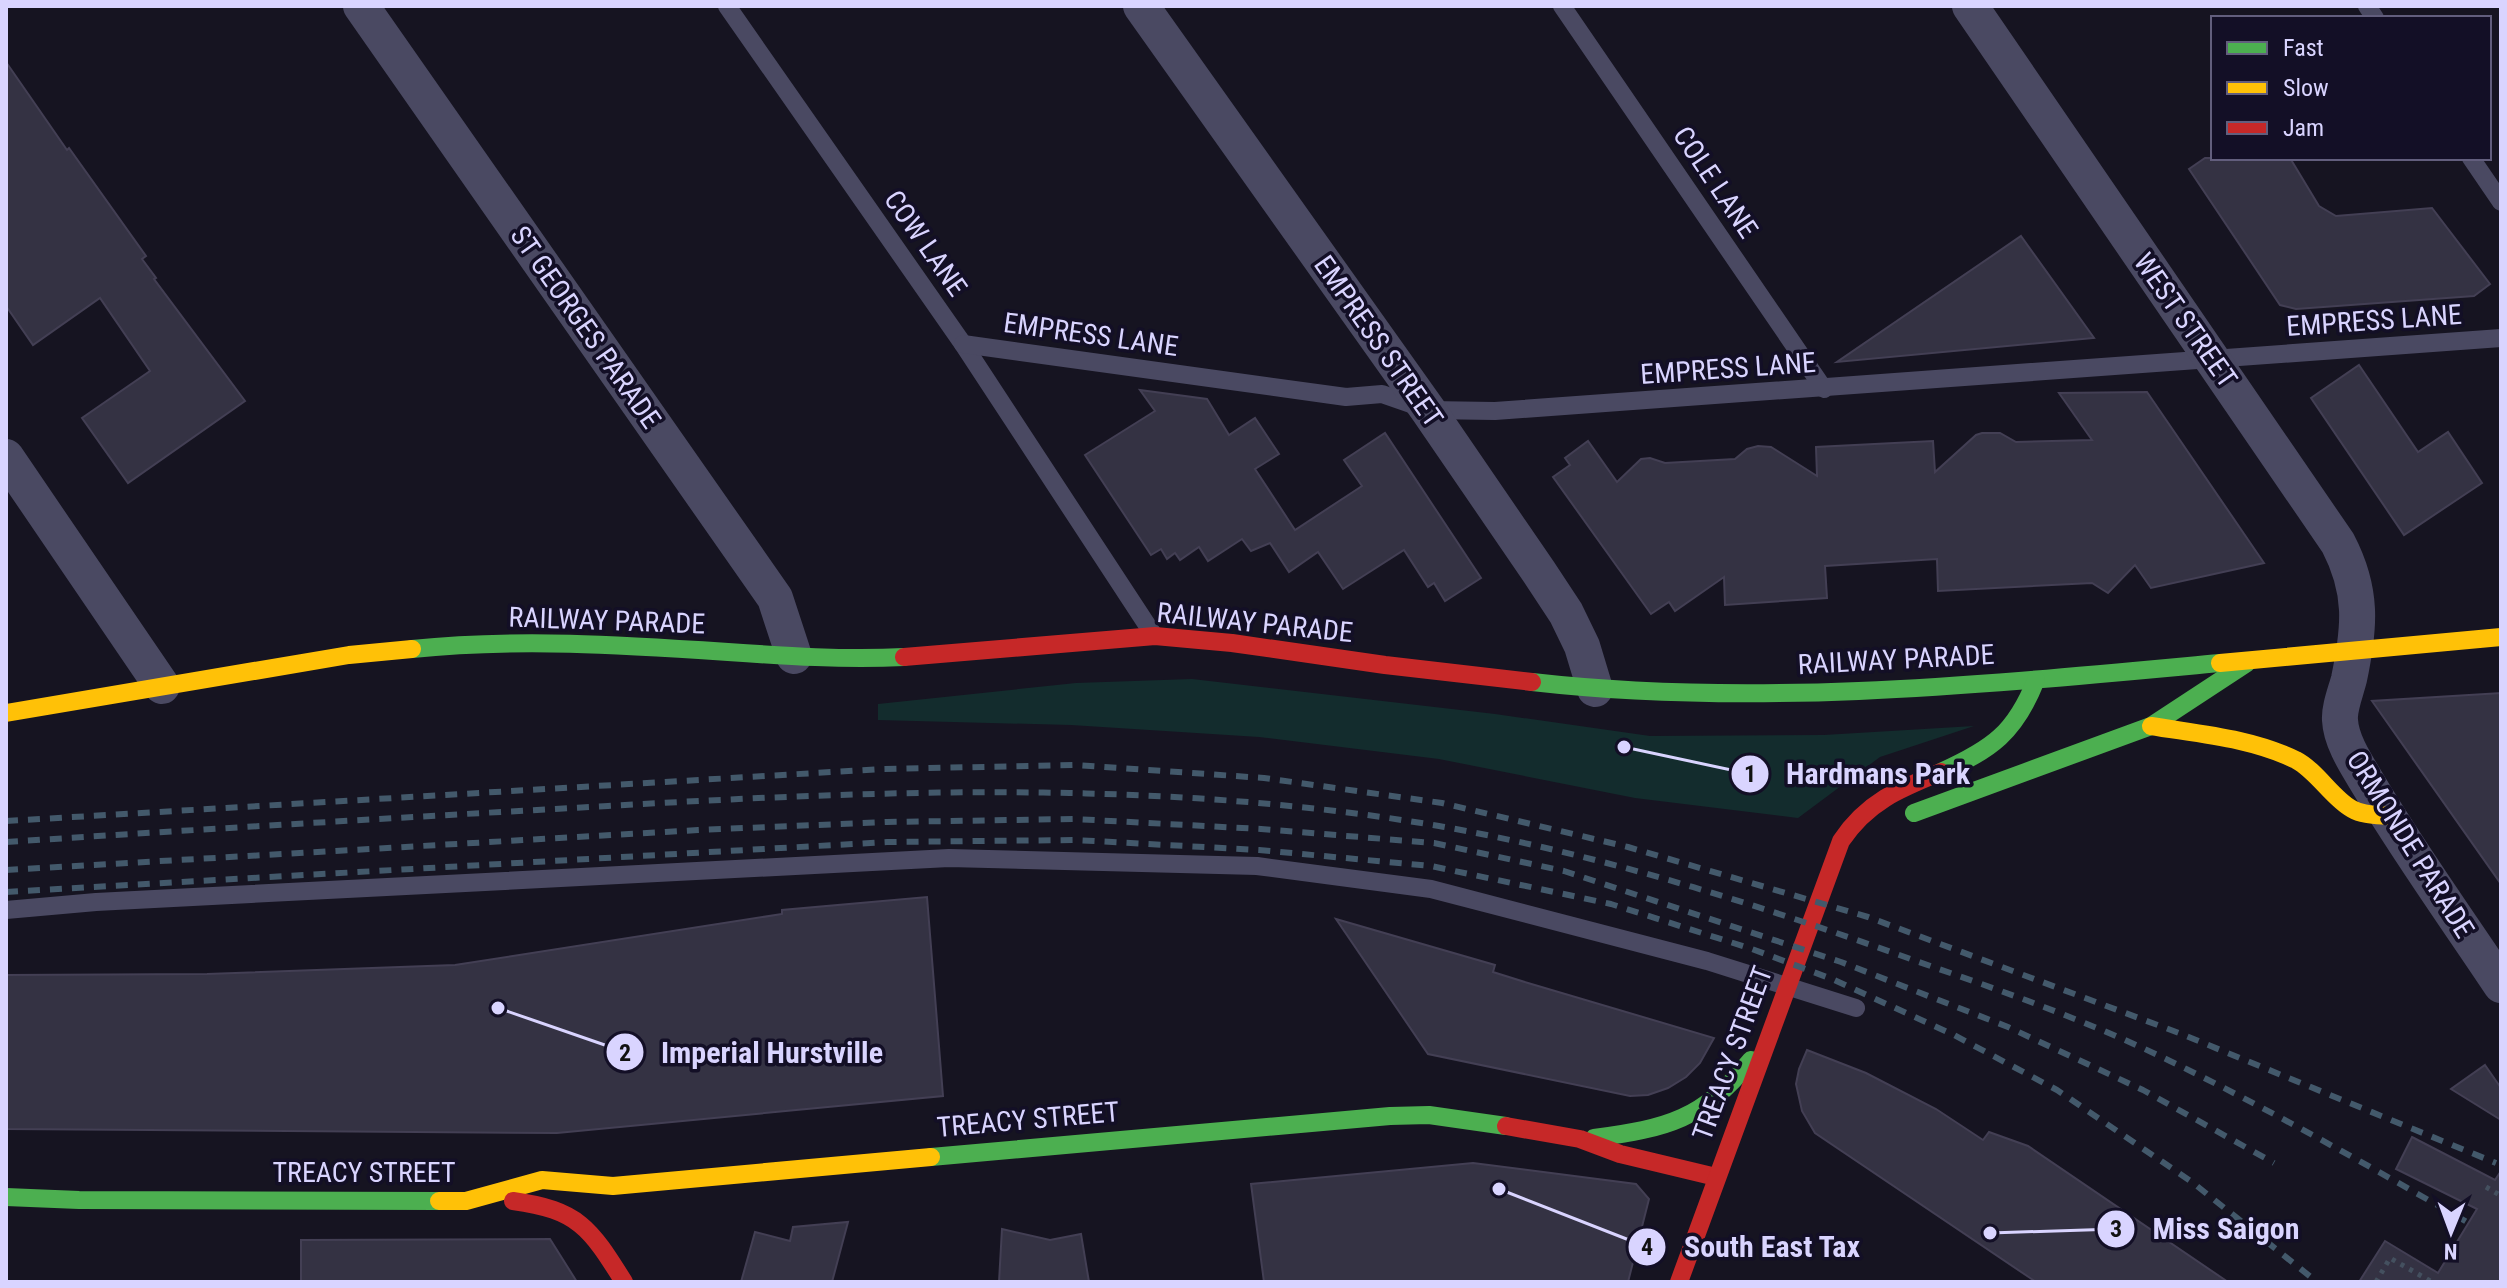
<svg xmlns="http://www.w3.org/2000/svg" width="2507" height="1288" font-family="'Roboto Condensed',sans-serif">
<style>
.green{fill:#132c2d}
.building{fill:#343243;stroke:#433f54;stroke-width:2}
.lines{fill:none;stroke-linecap:round;stroke-linejoin:round}
.path{stroke:#44505f;stroke-width:5;stroke-dasharray:4 6;stroke-linecap:butt}
.lane{stroke:#4a4962;stroke-width:18}
.street{stroke:#4a4962;stroke-width:36}
.fast{stroke:#4caf50;stroke-width:18}
.slow{stroke:#ffc107;stroke-width:18}
.jam{stroke:#c62828;stroke-width:18}
.rail{stroke:#43596b;stroke-width:6;stroke-dasharray:12 10;stroke-linecap:butt}
.labels{text-anchor:middle;stroke-width:7;stroke-linejoin:round;paint-order:stroke}
.street-label{font-size:28px;fill:#d9d4ff;stroke:#130f26}
.leader{fill:none;stroke:#d9d4ff;stroke-width:3}
.callout-dot{fill:#d9d4ff;stroke:#130f26;stroke-width:3}
.mark-label{font-size:24px;text-anchor:middle;font-weight:bold;fill:#111}
.callout-label{font-size:30px;text-anchor:middle;font-weight:bold;fill:#d9d4ff;stroke:#130f26;stroke-width:7;stroke-linejoin:round;paint-order:stroke}
</style>
<rect width="100%" height="100%" fill="#161421"/>
<polygon class="green" points="1192,679 1495,714 1650,736 1824,735 1974,726 1880,757 1798,818 1635,798 1439,759 1259,737 1071,725 878,720 878,704 1076,683"/>
<g class="building">
<polygon points="6,62 67,150 69,148 146,256 142,259 156,278 154,279 245,401 128,483 82,418 150,371 100,298 33,345 6,306"/>
<polygon points="2205,158 2290,158 2319,206 2336,216 2432,208 2490,284 2474,296 2296,309 2280,305 2189,169"/>
<polygon points="2021,236 2094,338 1837,362"/>
<polygon points="2359,365 2418,452 2448,432 2482,483 2404,535 2311,398"/>
<polygon points="1140,390 1207,399 1229,435 1255,418 1279,454 1255,469 1295,530 1362,486 1344,460 1385,433 1481,578 1445,601 1434,583 1428,587 1404,550 1343,589 1318,552 1289,572 1270,543 1251,551 1242,539 1208,561 1199,547 1180,560 1175,553 1167,559 1161,549 1151,555 1085,455 1155,411"/>
<polygon points="2147,392 2264,563 2151,588 2135,565 2108,593 2092,583 1938,591 1937,559 1825,566 1827,598 1725,605 1724,577 1675,611 1669,602 1651,614 1553,477 1570,465 1565,458 1588,441 1617,482 1641,459 1650,458 1665,463 1735,459 1747,449 1758,446 1771,447 1817,476 1816,447 1933,441 1935,472 1976,435 1982,433 2000,433 2016,442 2092,440 2059,393"/>
<polygon points="2501,693 2501,884 2372,701"/>
<polygon points="927,897 943,1096 557,1133 6,1129 6,975 207,974 455,965 782,914 782,910"/>
<polygon points="1336,919 1495,965 1493,972 1528,983 1714,1038 1700,1063 1686,1077 1668,1088 1648,1095 1630,1096 1428,1054"/>
<polygon points="1807,1050 1866,1073 1936,1109 1983,1140 1989,1132 2028,1146 2228,1282 2036,1282 1815,1133 1802,1111 1796,1084 1799,1069"/>
<polygon points="2485,1065 2501,1088 2501,1120 2451,1089"/>
<polygon points="2412,1137 2495,1180 2501,1171 2501,1282 2359,1282 2385,1241 2438,1273 2477,1209 2396,1169"/>
<polygon points="1473,1163 1636,1184 1649,1199 1628,1282 1264,1282 1251,1184"/>
<polygon points="848,1222 832,1282 741,1282 755,1232 790,1241 793,1227"/>
<polygon points="1002,1229 1050,1240 1081,1234 1089,1282 999,1282"/>
<polygon points="550,1239 577,1282 301,1282 301,1240"/>
</g>
<g class="lines">
<g class="path">
<polyline points="2486,1187 2498,1194"/>
<polyline points="2376,1282 2390,1258 2432,1282"/>
</g>
<g class="lane">
<polyline points="727,6 963,344 1153,634"/>
<polyline points="1562,6 1824,389"/>
<polyline points="2367,6 2375,18"/>
<polyline points="2471,158 2501,202"/>
<polyline points="963,344 1346,397 1382,394 1428,410 1495,411 2501,338"/>
<polyline points="6,910 96,902 949,858 1257,866 1431,889 1707,961 1856,1008"/>
</g>
<g class="street">
<polyline points="361,6 775,598 794,656"/>
<polyline points="1141,6 1428,410 1539,572 1566,613 1582,646 1595,689"/>
<path d="M1970 6 2338 543C2363 591 2360 627 2349 679 2346 691 2339 708 2340 720 2341 743 2359 768 2370 787 2411 855 2457 919 2501 985"/>
<polyline points="6,457 162,686"/>
</g>
<g class="fast">
<path d="M412 649C517 638 623 645 728 652 786 656 845 660 904 657"/>
<path d="M1532 682C1760 708 1992 684 2220 663"/>
<path d="M1941 772C1992 749 2015 733 2036 680"/>
<polyline points="1914,813 2151,726 2247,663"/>
<path d="M1594 1138C1668 1128 1702 1120 1751 1060"/>
<polyline points="931,1157 1390,1116 1429,1115 1506,1126"/>
<polyline points="6,1197 79,1200 439,1201"/>
</g>
<g class="slow">
<polyline points="2220,663 2501,637"/>
<polyline points="6,713 349,655 412,649"/>
<path d="M2151 726C2199 734 2251 738 2296 760 2317 771 2333 799 2352 809 2362 815 2376 815 2388 816"/>
<polyline points="439,1201 466,1201 542,1180 613,1186 931,1157"/>
</g>
<g class="jam">
<polyline points="904,657 1155,636 1232,643 1385,665 1532,682"/>
<polyline points="1506,1126 1580,1139 1620,1154 1716,1177"/>
<path d="M513 1201C579 1210 590 1228 624 1282"/>
<path d="M1679 1282 1841 841C1867 802 1899 789 1941 772"/>
</g>
<g class="rail">
<polyline points="6,821 883,769 1076,765 1264,778 1442,803 1628,847 1868,917 2179,1033 2496,1163"/>
<path d="M6 842C206 829 407 817 608 806 884 790 1164 779 1439 826 1603 855 1763 906 1919 962 2002 991 2091 1022 2170 1061 2273 1111 2374 1169 2474 1226"/>
<polyline points="6,870 698,830 887,822 1074,819 1261,829 1434,843 1564,871 1841,962 2008,1027 2143,1090 2274,1163"/>
<polyline points="6,892 887,842 1075,840 1259,850 1431,866 1611,904 1752,949 1832,979 1954,1035 2057,1090 2192,1182 2317,1282"/>
</g>
</g>
<g class="labels">
<g class="street-label">
<text transform="translate(1716 182) rotate(56)" y="10">COLE LANE</text>
<text transform="translate(926 243) rotate(55)" y="10">COW LANE</text>
<text transform="translate(2186 320) rotate(55)" y="10">WEST STREET</text>
<text transform="translate(2374 320) rotate(-4)" y="10">EMPRESS LANE</text>
<text transform="translate(586 327) rotate(55)" y="10">ST GEORGES PARADE</text>
<text transform="translate(1091 334) rotate(8)" y="10">EMPRESS LANE</text>
<text transform="translate(1379 341) rotate(55)" y="10">EMPRESS STREET</text>
<text transform="translate(1728 368) rotate(-4)" y="10">EMPRESS LANE</text>
<text transform="translate(607 620) rotate(2)" y="10">RAILWAY PARADE</text>
<text transform="translate(1255 622) rotate(6)" y="10">RAILWAY PARADE</text>
<text transform="translate(1896 659) rotate(-3)" y="10">RAILWAY PARADE</text>
<text transform="translate(2411 844) rotate(58)" y="10">ORMONDE PARADE</text>
<text transform="translate(1732 1053) rotate(-70)" y="10">TREACY STREET</text>
<text transform="translate(1028 1119) rotate(-5)" y="10">TREACY STREET</text>
<text x="364" y="1182">TREACY STREET</text>
</g>
</g>
<path class="leader" d="M1624 747L1750 774M498 1008L625 1052M1990 1233L2116 1229M1499 1189L1647 1247"/>
<g class="callout-dot">
<circle cx="1624" cy="747" r="8"/>
<circle cx="498" cy="1008" r="8"/>
<circle cx="1990" cy="1233" r="8"/>
<circle cx="1499" cy="1189" r="8"/>
<circle cx="1750" cy="774" r="20"/>
<circle cx="625" cy="1052" r="20"/>
<circle cx="2116" cy="1229" r="20"/>
<circle cx="1647" cy="1247" r="20"/>
</g>
<g class="mark-label">
<text x="1750" y="782">1</text>
<text x="625" y="1061">2</text>
<text x="2116" y="1237">3</text>
<text x="1647" y="1255">4</text>
</g>
<g class="callout-label">
<text x="1878" y="784">Hardmans Park</text>
<text x="772" y="1063">Imperial Hurstville</text>
<text x="2226" y="1239">Miss Saigon</text>
<text x="1772" y="1257">South East Tax</text>
</g>
<rect width="2507" height="1288" fill="none" stroke="#d9d4ff" stroke-width="16"/>
<rect x="2211" y="16" width="280" height="144" fill="#130f26" stroke="#625e7d" stroke-width="2"/>
<rect x="2227" y="42" width="40" height="12" fill="#4caf50" stroke="#625e7d" stroke-width="2"/>
<text x="2283" y="56" font-size="24" fill="#d9d4ff">Fast</text>
<rect x="2227" y="82" width="40" height="12" fill="#ffc107" stroke="#625e7d" stroke-width="2"/>
<text x="2283" y="96" font-size="24" fill="#d9d4ff">Slow</text>
<rect x="2227" y="122" width="40" height="12" fill="#c62828" stroke="#625e7d" stroke-width="2"/>
<text x="2283" y="136" font-size="24" fill="#d9d4ff">Jam</text>
<g transform="translate(2451 1232) rotate(181)" stroke="#130f26" stroke-width="6" paint-order="stroke">
<path d="M0-6L14 30L0 20L-14 30Z" fill="#d9d4ff"/>
<text y="-12" font-size="22" font-weight="bold" text-anchor="middle" fill="#d9d4ff">N</text>
</g>
</svg>
